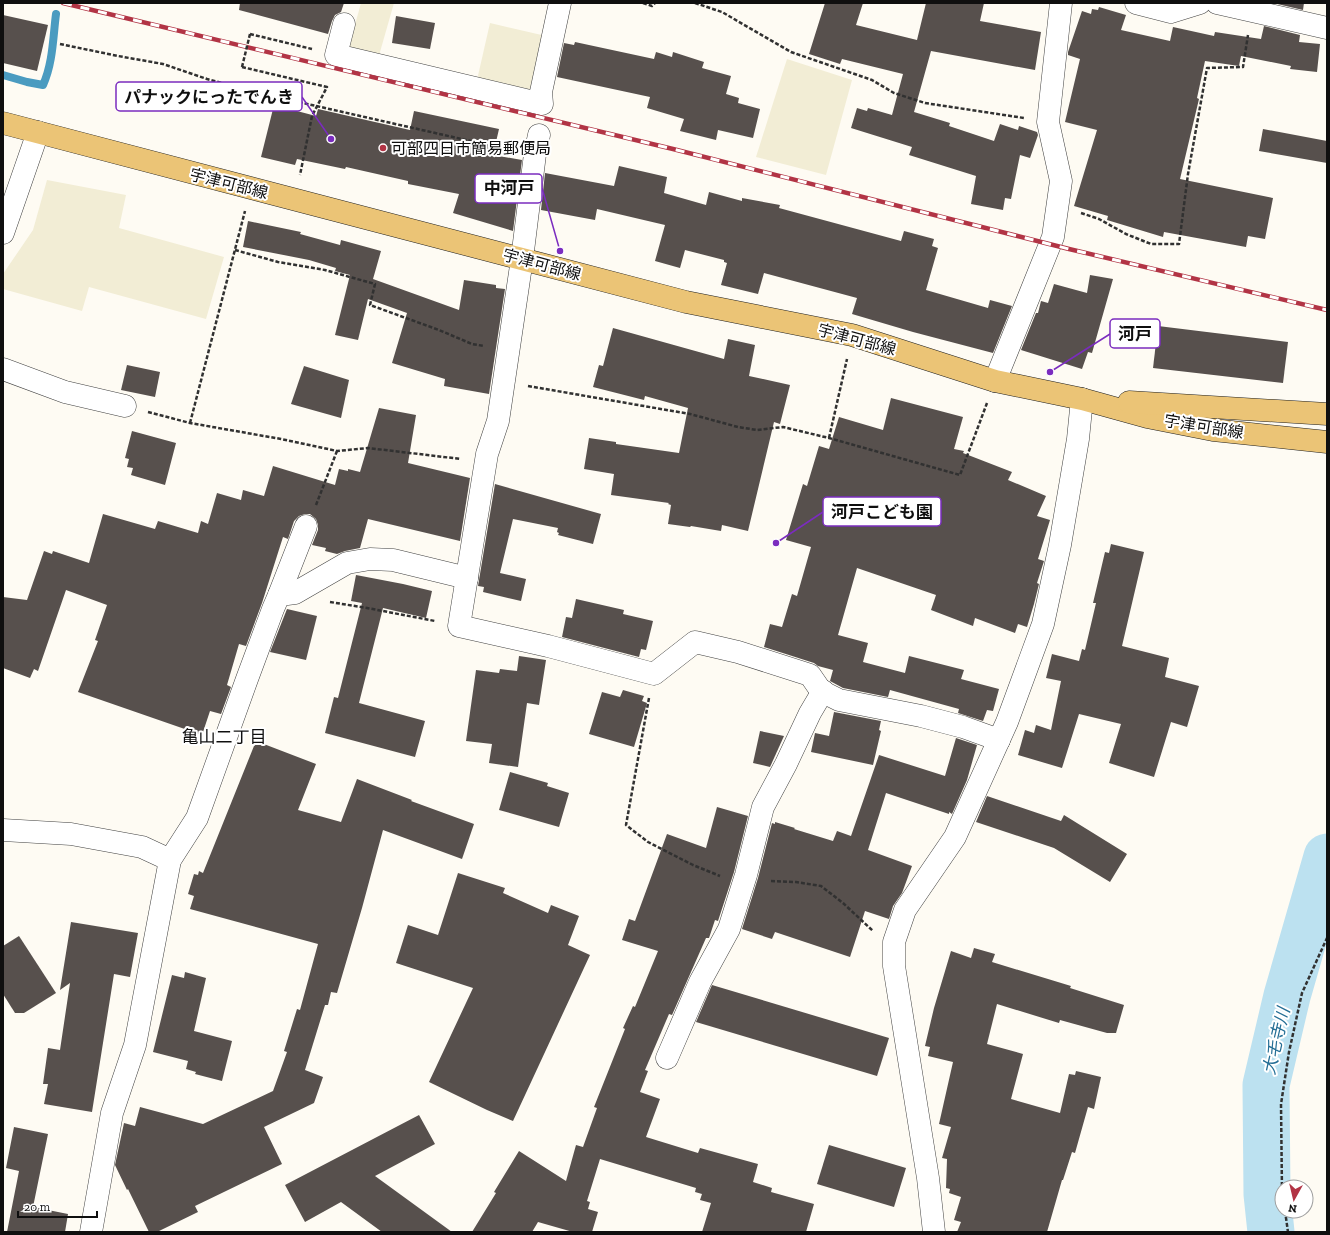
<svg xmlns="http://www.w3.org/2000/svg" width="1330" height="1235" font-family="'Zilla Slab','Noto Sans JP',serif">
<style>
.farmland{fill:#f2edd5}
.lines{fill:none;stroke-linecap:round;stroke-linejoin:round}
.stream{stroke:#4a9bc0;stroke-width:8}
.river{stroke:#bce1f0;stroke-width:47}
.building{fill:#57504d}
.minor-casing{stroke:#424242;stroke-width:23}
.major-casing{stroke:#202020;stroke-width:23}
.path{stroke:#313131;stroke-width:2.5;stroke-dasharray:4 2;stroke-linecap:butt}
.minor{stroke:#fff;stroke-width:22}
.major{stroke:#ebc476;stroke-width:22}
.rail-casing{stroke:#b23445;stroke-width:4.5}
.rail{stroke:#fff;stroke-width:3;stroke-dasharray:9;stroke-linecap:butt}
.path-bridge{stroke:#313131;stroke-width:2.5;stroke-dasharray:4 2;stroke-linecap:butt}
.poi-dot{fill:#b23445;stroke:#fff;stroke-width:1.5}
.labels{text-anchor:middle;stroke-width:4;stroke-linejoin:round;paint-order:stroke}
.poi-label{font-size:16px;fill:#0f0f0f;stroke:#fff;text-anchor:start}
.street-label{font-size:16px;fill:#0f0f0f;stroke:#fff}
.neighbourhood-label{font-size:17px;fill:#0f0f0f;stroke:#fff}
.water-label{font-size:17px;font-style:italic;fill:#246e95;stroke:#fff}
.leader{fill:none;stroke:#7b2cbf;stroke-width:1.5}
.callout-dot{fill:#7b2cbf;stroke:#fff;stroke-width:1.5}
.callout{fill:#fff;stroke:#7b2cbf;stroke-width:1.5}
.callout-label{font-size:17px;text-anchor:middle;font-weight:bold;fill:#0f0f0f}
</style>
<rect width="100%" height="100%" fill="#fefbf3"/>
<g class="farmland">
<polygon points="361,3 394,3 378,59 348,50"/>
<polygon points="490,23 546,36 532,93 477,80"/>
<polygon points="787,59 852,80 826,175 756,157"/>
<polygon points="47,180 126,195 119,228 224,257 206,319 89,287 82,311 3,289 3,274 33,230"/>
</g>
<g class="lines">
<path class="stream" d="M3 75 27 82 43 85C53 63 53 37 56 14"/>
<polyline class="river" points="1271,1232 1267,1194 1266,1085 1287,996 1327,857"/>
</g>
<g class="building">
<polygon points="240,3 344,3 341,12 335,15 332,21 328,34 239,10"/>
<polygon points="825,3 863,3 856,25 917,40 926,3 984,3 980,21 1041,32 1035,70 931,51 914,112 950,123 949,126 994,141 1000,124 1018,130 1019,126 1037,132 1038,135 1030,158 1020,155 1011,199 1005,198 1003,210 971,204 976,176 909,155 912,147 851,128 857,108 867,111 868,108 892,115 903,74 842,59 840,64 809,54"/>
<polygon points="1273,3 1304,3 1303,10"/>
<polygon points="1099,7 1126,15 1121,30 1170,41 1173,27 1214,36 1215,32 1261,39 1264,26 1300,35 1299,42 1320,44 1317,72 1290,69 1291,66 1241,56 1239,66 1205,61 1197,98 1199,99 1180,179 1273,198 1265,239 1248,236 1246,247 1164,232 1163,237 1107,220 1108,216 1074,206 1097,130 1065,122 1080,59 1068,55 1068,52 1082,11 1091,14 1092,9 1098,10"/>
<polygon points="3,15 48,25 37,71 3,63"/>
<polygon points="396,16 435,23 430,49 392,43"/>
<polygon points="575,42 654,59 656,52 672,57 673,52 704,62 702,68 731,76 726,94 739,98 738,103 760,109 753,138 718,130 716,140 680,131 684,119 647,108 650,97 557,77 564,43 574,45"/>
<polygon points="274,105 316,116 318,109 410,130 414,111 499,129 493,155 522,160 513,231 453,213 459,194 408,184 408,181 346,167 345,169 297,159 295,165 261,157"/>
<polygon points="1263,129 1327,141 1327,163 1259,151"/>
<polygon points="619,166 667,177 664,193 706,205 709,192 742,201 742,198 780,205 779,208 901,241 904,231 934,239 932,246 938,248 926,290 988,308 990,300 1012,306 993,353 913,332 852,314 857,298 764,273 758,294 721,285 727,263 724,262 724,260 685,250 680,268 655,261 665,225 597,209 595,220 541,210 545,173 614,186"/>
<polygon points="248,221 301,232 300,234 340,245 341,240 381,251 373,279 459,310 464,280 496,285 496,288 505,289 489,394 444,386 445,379 392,363 407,313 368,299 358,340 335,335 350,275 335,271 336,268 309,260 243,247"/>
<polygon points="1090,275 1113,279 1092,353 1088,352 1082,369 1021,350 1036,313 1038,313 1041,301 1048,303 1054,284 1087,293"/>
<polygon points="1158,326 1288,342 1283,383 1153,368"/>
<polygon points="613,328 724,359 728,339 755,345 749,376 790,385 780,424 774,422 748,531 722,525 721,531 691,526 690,527 668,524 671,505 668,504 669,503 611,495 614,474 584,469 589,438 616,442 616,444 679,453 688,408 645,396 644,400 593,387 599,365 603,366"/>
<polygon points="127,365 160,372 155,397 121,390"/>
<polygon points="304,366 349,380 341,418 291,404"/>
<polygon points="891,398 963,417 954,449 964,451 963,453 1012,472 1008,480 1046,496 1037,516 1050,520 1038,559 1044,561 1037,583 1039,584 1034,604 1027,627 1018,624 1015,633 975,618 973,626 931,610 936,595 857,568 838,635 868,643 863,662 905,673 909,656 964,670 961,679 999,689 993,711 987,710 983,721 958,713 959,709 890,690 888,697 843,688 830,681 833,670 818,666 814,663 764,647 770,624 782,627 792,594 797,596 811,547 786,540 803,484 807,486 819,446 829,449 839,417 883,430"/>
<polygon points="379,408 416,415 408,463 470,478 460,541 368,519 360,548 345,551 337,554 325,551 326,548 312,545 318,530 318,525 316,519 310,514 305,514 299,516 294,521 288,539 283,537 262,603 246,646 239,644 227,685 231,687 221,714 210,711 202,735 78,692 98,641 95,640 107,605 66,590 38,671 34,669 30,678 3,668 3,597 27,600 44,551 52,554 53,551 89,563 103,514 155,529 158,521 198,533 201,521 208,524 217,493 241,500 243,490 264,496 273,466 335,485 339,469 348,471 348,469 360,472"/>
<polygon points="132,431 176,443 165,485 131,475 133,468 127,467 129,459 125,458"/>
<polygon points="495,484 601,514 593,544 558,535 559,533 557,532 558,528 513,519 500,573 526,579 521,601 483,592 484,587 478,586"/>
<polygon points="1111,544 1144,552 1122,646 1169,658 1165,677 1199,686 1187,727 1171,722 1154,777 1109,763 1121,724 1079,714 1062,768 1018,755 1025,730 1034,733 1036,725 1051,730 1061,681 1046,678 1052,654 1079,661 1082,649 1085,650 1096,603 1093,603 1105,552 1109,553"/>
<polygon points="356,575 403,584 432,591 426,618 383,608 359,703 425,721 415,757 325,733 334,697 338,698 362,603 351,601"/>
<polygon points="576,599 624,610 623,614 653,621 646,650 641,649 639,657 562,637 566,617 572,618"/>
<polygon points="287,609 317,616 306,660 270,652"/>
<polygon points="519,656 546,660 539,705 527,703 518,767 489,763 492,744 466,741 476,670 499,673 500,669 517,671"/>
<polygon points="623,690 644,696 642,701 647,703 634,747 589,734 602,692 620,697"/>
<polygon points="834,712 881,721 879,730 881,731 873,765 811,752 815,733 829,736"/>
<polygon points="760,731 784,736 770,767 753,763"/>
<polygon points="956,738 977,745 967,780 952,814 949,812 949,814 886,793 868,850 912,866 902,893 893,906 889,919 865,911 850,957 775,932 772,939 742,929 758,878 772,823 775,824 775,822 795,828 794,829 833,841 837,831 851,836 879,755 945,776"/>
<polygon points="256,741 316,764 298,810 341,822 357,779 412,800 411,801 474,824 462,859 383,830 362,908 337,993 331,992 328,1005 325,1005 305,1070 323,1077 314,1103 264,1127 282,1164 195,1206 198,1212 157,1232 149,1232 128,1189 127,1190 115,1165 124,1123 135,1126 140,1107 203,1124 273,1091 287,1052 284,1051 297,1009 300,1010 318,944 190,909 194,896 188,894 194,874 198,875 199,871 203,873"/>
<polygon points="510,772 548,783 547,786 569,793 559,827 499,810"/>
<polygon points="987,796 1061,821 1064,815 1127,854 1110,882 1054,848 976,822"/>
<polygon points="717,807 748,816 734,872 718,921 715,920 709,938 706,938 672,1015 669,1014 645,1070 648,1071 640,1092 660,1099 646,1137 698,1153 700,1148 758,1164 753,1182 772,1188 771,1192 814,1204 806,1232 702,1232 711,1203 700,1200 702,1194 695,1192 696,1188 600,1159 587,1201 590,1202 588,1209 598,1212 592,1232 573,1232 538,1222 532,1232 472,1232 496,1193 494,1192 519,1151 566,1181 576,1145 583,1147 597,1108 594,1107 625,1029 623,1028 633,1006 635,1007 658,951 622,940 629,919 635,921 667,834 706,848"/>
<polygon points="458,873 505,888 503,893 548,913 551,905 579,916 568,945 590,955 513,1121 487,1110 429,1082 473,988 396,963 408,925 438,935"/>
<polygon points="71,922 138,933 130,977 114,974 92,1112 44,1104 48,1084 43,1084 48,1048 60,1050 70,983 60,990"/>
<polygon points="19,936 56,993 24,1013 15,1013 3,994 3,946"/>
<polygon points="974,948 995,954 992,962 1071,986 1070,988 1124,1005 1116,1033 1107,1033 1060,1020 1059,1023 997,1004 987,1044 1023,1054 1011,1099 1060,1113 1069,1074 1075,1075 1076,1071 1101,1077 1094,1109 1088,1107 1075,1153 1072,1152 1063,1180 1062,1180 1047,1232 957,1232 961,1222 954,1220 961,1197 949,1193 950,1189 946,1188 947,1159 942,1158 951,1127 939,1124 953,1062 928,1056 930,1047 925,1046 934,1008 951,951 971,958"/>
<polygon points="185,972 206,978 194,1031 232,1041 222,1081 195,1074 196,1072 186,1069 188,1061 153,1052 172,975 184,978"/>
<polygon points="712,985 889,1038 877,1076 696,1022"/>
<polygon points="419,1115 435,1144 375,1176 452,1232 382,1232 341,1202 305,1222 285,1185"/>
<polygon points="14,1127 48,1134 33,1207 68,1214 65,1232 7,1232 19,1171 6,1168"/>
<polygon points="829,1145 906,1168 894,1207 817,1184"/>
</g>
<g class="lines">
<defs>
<g id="minor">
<polyline points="1136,3 1171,12 1200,3"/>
<polyline points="1217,3 1327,28"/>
<polyline points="344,24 336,55 542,104 541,92 560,3"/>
<polyline points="539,135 535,154 522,259 498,421 487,454 459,626 548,646 654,674 695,642 738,652 810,675 821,691 839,700 921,716 963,727 999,740"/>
<polyline points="3,233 38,132"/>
<polyline points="3,369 65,392 125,406"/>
<polyline points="995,381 1053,237 1061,181 1048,122 1061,3"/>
<polyline points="279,595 306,526"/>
<polyline points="3,830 71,834 142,847 170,860"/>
<polyline points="667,1058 700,982 729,929 746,875 763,807 786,764 810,713 823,691"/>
<polyline points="91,1232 112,1113 135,1045 170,860 197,818 247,679 273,609 279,595 295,593 347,563 370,559 393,560 467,578"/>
<polyline points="934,1232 928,1178 894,966 894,942 905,910 955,837 1007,722 1043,624 1060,545 1078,439 1082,399"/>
</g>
<g id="major">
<polyline points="3,123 686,302 852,335 995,381 1082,399 1147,417 1213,430 1327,442"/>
<polyline points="1129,402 1327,414"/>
</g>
</defs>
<use href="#minor" class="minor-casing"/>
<use href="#major" class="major-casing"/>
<g class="path">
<polyline points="643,3 652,6 655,3"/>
<polyline points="695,3 722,12 791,52 872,80 894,93 925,103 1024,118"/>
<polyline points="250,34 312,49"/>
<polyline points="60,44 118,56 163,64 207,79 259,93 510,150"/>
<polyline points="242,67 327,87 312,116 300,175"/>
<polyline points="1081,213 1099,219 1126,234 1151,244 1179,244 1188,174 1207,68 1243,67 1248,35"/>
<polyline points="235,250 278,262 325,270 375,284 370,305 439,330 472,344 484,346"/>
<polyline points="528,386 690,414 738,427 757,430 783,427 829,438 960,475 987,403"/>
<polyline points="148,412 190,423 281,439 337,451 368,448 461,459"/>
<polyline points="190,423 245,211"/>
<polyline points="829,438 847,359"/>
<polyline points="316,505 337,451"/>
<polyline points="330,602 367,608 435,621"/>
<polyline points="649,698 626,825 648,842 693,865 720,876"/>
<polyline points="771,881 796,882 821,886 843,903 873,931"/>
<polyline points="1282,1192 1281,1104 1289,1052 1302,993 1327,938"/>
<polyline points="1285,1211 1288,1232"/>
</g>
<use href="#minor" class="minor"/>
<use href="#major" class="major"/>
<defs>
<polyline id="rail" points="63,3 673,149 1069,249 1327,310"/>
</defs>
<use href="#rail" class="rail-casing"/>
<use href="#rail" class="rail"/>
<polyline class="path-bridge" points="242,67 250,34"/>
</g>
<circle class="poi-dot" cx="383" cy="148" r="4"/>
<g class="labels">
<g class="poi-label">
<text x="391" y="154">可部四日市簡易郵便局</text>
</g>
<g class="street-label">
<text transform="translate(229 183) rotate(14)" y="6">宇津可部線</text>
<text transform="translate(542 264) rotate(15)" y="6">宇津可部線</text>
<text transform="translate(857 339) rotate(15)" y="6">宇津可部線</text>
<text transform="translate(1204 426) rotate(9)" y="6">宇津可部線</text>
</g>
<g class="neighbourhood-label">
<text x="224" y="743">亀山二丁目</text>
</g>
<g class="water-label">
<text transform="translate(1276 1041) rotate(-77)" y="6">大毛寺川</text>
</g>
</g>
<path class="leader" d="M331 139L302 97M560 251L542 188M1050 372L1110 334M776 543L823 512"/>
<g class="callout-dot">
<circle cx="331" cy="139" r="4"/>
<circle cx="560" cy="251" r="4"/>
<circle cx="1050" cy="372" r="4"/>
<circle cx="776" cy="543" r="4"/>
</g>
<g class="callout">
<rect x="116" y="82" width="186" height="29" rx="4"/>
<rect x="475" y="174" width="67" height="29" rx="4"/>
<rect x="1110" y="319" width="50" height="29" rx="4"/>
<rect x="823" y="497" width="118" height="29" rx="4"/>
</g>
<g class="callout-label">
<text x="209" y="103">パナックにったでんき</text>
<text x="509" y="194">中河戸</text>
<text x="1135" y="340">河戸</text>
<text x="882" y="518">河戸こども園</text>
</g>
<rect width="1330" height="1235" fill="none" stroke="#0f0f0f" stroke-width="8"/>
<g transform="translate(1294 1199) rotate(188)"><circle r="19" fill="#ffffff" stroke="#9f9f9f"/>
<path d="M0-3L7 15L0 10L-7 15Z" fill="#b23445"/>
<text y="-6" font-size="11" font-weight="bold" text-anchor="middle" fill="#0f0f0f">N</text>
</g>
<path d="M18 1211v6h79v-6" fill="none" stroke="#0f0f0f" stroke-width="2"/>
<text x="24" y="1211" font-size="12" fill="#0f0f0f" stroke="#ffffff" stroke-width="3" paint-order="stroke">20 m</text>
</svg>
